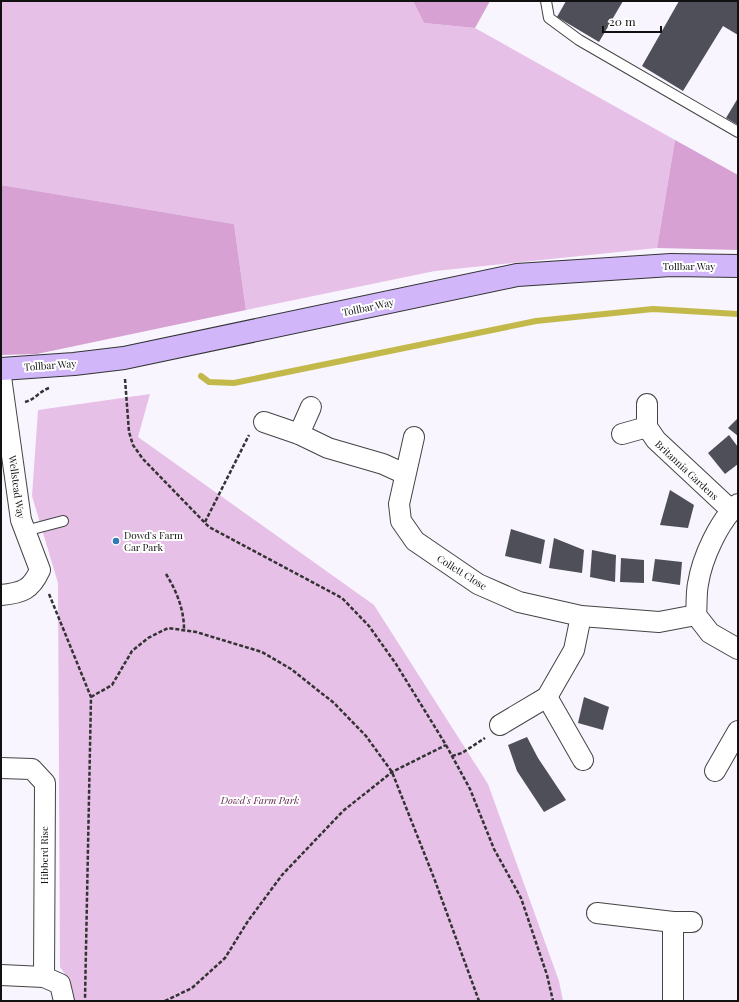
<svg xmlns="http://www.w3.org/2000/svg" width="739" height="1002" font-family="'Playfair Display',serif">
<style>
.green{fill:#e7c0e7}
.forest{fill:#d7a1d3}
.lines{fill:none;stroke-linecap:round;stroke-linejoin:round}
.stream{stroke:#c3b94a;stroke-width:6}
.building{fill:#4e4f59}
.service-casing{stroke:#444;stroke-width:12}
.minor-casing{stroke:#444;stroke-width:22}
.secondary-casing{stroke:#333;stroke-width:24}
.path{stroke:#333;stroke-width:2.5;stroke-dasharray:4 2;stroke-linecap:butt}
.service{stroke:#fff;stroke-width:10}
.minor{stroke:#fff;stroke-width:20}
.secondary{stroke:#d1b6f9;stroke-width:22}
.poi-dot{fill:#3279b7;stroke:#fff;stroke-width:1.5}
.labels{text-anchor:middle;stroke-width:4;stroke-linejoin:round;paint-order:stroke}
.street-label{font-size:10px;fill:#111;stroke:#fff}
.poi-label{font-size:10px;fill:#111;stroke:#fff;text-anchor:start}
.park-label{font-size:10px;font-style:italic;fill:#642551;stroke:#fff}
</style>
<rect width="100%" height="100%" fill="#f8f5fe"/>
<g class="green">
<polygon points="1,1 413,1 424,23 475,28 675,140 657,248 435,271 246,310 234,224 1,185"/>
<polygon points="150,394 138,437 374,605 488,784 559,981 563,1001 71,1001 71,983 60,967 58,583 32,496 38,410"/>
</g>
<g class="forest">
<polygon points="413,1 490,1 475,28 424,23"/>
<polygon points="675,140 738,175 738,250 657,248"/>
<polygon points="1,185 234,224 246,310 37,354 1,355"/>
</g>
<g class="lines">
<polyline class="stream" points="201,376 209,382 234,383 536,321 653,309 738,314"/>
</g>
<g class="building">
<polygon points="566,1 623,1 599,42 557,17"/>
<polygon points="679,1 738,1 738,35 723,26 683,91 642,66"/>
<polygon points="738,98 738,125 726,118"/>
<polygon points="738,418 738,436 728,428"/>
<polygon points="729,435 738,447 738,464 725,474 708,453"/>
<polygon points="670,490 694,505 688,528 660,525"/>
<polygon points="511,529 545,540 541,564 505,556"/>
<polygon points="554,538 584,550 582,573 549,568"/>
<polygon points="592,550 616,555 615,582 590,577"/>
<polygon points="621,558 644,560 644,583 620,582"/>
<polygon points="655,559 682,562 680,585 652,581"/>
<polygon points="584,697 609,707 603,730 578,723"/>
<polygon points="527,737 538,758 566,800 544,812 517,771 508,745"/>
</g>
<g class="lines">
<defs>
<g id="service">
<polyline points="546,1 549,18 579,40 738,132"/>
<polyline points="25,531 63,521"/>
</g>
<g id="minor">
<path d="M1 377 21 520 40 570C31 590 22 593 1 595"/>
<polyline points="647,404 647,427 656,440 731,510"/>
<polyline points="264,422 299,434 328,448 383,464 405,474"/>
<polyline points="299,434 311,407"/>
<polyline points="622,434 647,427"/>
<polyline points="414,437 399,504 401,521 415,541 478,584 519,602 581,616 659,622 696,615"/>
<path d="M738 504C719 521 702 558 698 584 696 594 697 605 696 615L710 633 738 649"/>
<polyline points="547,697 583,760"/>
<polyline points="500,725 547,697 574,650 581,616"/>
<polyline points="1,768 32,769 45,783 44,977"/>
<polyline points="715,771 738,731"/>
<polyline points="597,913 673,922 692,922"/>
<polyline points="1,975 44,977 60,984 64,1001"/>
<polyline points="673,1001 673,922"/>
</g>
<polyline id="secondary" points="1,369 74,364 124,358 517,275 671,265 738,266"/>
</defs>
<use href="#service" class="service-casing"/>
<use href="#minor" class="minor-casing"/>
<use href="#secondary" class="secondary-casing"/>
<g class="path">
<polyline points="125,379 129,432 133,445 143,459 209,527 342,598 369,626 396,664 446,745 470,789 494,849 521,898 547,975 553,1001"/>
<path d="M25 402C34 400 40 391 49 388"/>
<polyline points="205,522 249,435"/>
<path d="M166 574C176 590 184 609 184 629"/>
<polyline points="49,594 91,697 85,999"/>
<polyline points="91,697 112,685 132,651 148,638 168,628 196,632 262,652 291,669 334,703 366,736 392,772 434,878 479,1001"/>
<polyline points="452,756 462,753 485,738"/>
<polyline points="165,1001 192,988 225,958 248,921 282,875 343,811 392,772 446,745"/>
</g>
<use href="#service" class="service"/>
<use href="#minor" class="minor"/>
<use href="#secondary" class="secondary"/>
</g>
<circle class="poi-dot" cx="116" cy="541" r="4"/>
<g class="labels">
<g class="street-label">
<text x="689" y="270">Tollbar Way</text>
<text transform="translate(368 307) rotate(-12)" y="4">Tollbar Way</text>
<text transform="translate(50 365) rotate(-4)" y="4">Tollbar Way</text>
<text transform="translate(687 470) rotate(43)" y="4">Britannia Gardens</text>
<text transform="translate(17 487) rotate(82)" y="4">Wellstead Way</text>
<text transform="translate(462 572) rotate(32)" y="4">Collett Close</text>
<text transform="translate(44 855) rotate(-90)" y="4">Hibberd Rise</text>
</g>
<g class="poi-label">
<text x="124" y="539">Dowd's Farm<tspan x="124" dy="12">Car Park</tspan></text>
</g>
<g class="park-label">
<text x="260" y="804">Dowd's Farm Park</text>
</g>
</g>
<rect width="739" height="1002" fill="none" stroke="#111111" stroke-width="4"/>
<path d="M603 26v6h58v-6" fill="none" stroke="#111111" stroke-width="2"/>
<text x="609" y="26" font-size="12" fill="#111111" stroke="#ffffff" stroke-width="3" paint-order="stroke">20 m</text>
</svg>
